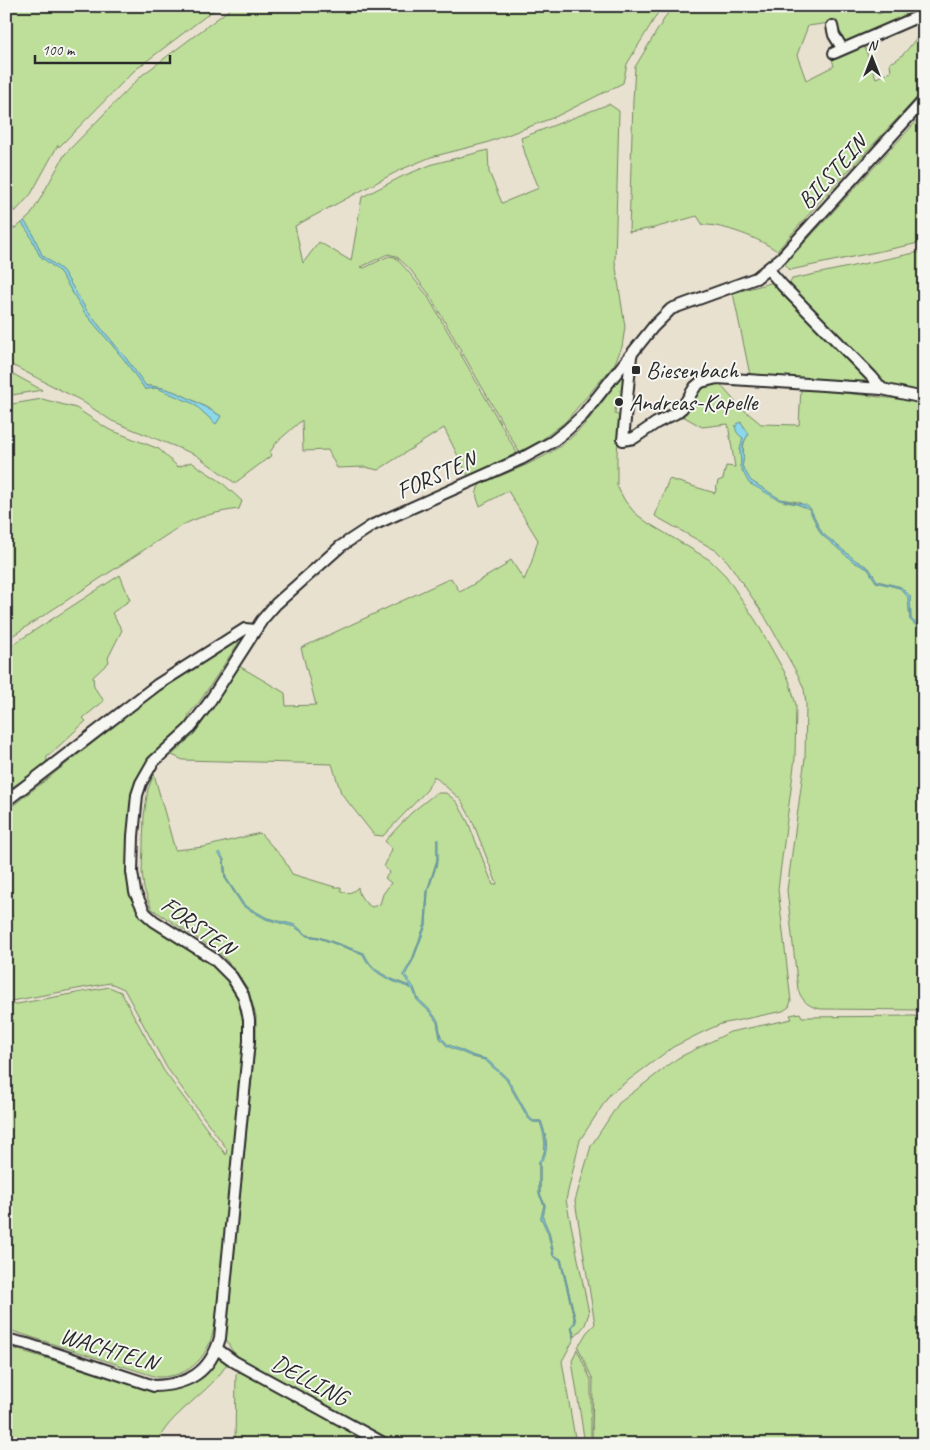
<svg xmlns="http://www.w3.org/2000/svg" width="930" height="1450" font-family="Caveat,sans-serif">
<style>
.green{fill:#bddf99;stroke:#748562}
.water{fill:#8bd7eb;stroke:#65929e}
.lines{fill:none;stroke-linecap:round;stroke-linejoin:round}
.minor-casing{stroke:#2b2b2b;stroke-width:14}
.minor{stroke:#f6f6f2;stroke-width:10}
.poi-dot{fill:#2b2b2b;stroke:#f6f6f2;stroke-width:2}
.labels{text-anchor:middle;stroke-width:4;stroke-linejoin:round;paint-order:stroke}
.street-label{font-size:24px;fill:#2b2b2b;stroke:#f6f6f2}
.poi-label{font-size:24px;fill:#2b2b2b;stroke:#f6f6f2;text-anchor:start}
</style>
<rect width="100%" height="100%" fill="#e9e1d0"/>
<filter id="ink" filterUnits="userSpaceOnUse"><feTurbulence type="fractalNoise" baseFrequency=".02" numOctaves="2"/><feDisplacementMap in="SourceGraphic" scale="10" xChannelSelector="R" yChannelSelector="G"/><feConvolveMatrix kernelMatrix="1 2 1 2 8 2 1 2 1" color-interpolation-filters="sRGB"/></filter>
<g filter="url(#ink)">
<g class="green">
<polygon points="6,6 219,6 135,70 59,147 58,145 31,194 15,212 6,196"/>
<path d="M234 6H662L627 64 623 83 555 117 486 143 431 157 400 170 295 226 303 263 319 242 351 261 362 197 403 176 433 164 488 150 489 172 502 203 539 188 526 157 521 138 609 104 619 111 615 261 625 327 622 347 614 365 565 422 540 441 519 452 429 294 409 268 396 256 388 254 361 267 364 268 389 256 395 257 407 270 427 295 517 453 468 476 444 428 378 470 365 467 337 468 328 450 303 451 302 420 277 442 270 452 272 455 235 483 196 455 112 421 80 400 6 362V231L17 227 22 223 29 233 40 256 60 272 85 313 123 358 145 389 157 388 195 404 216 424 221 416C200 404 170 385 146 386L125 357 87 311 63 271 42 255 32 232 24 221 30 216 40 199 65 154 141 76Z"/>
<path d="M672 6H876L878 14 890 9 887 6H924V11L847 43 843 41 830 23 808 26 797 55 806 80 834 66 832 59 841 53 863 43 876 78 891 72 890 63C906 57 912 41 924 29V90L823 198 777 251C761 239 722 224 703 225L697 216 654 228 629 232 633 100 635 67Z"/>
<polygon points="924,113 924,242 790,270 785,264"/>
<polygon points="924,251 924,394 895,389 883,383 788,287 792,279"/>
<polygon points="774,282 869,380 870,385 750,375 733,293"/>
<polygon points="6,370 42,390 6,396"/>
<path d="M625 371 624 397H621L620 401H616L615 414 620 416 617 455V486L625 501 635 513 648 523 710 560 726 576 756 621 789 680 796 705 795 758 778 889 791 1001 789 1007 783 1011 721 1024 705 1031 673 1047 610 1094 580 1140 566 1200 589 1313 585 1325 575 1337 572 1327 576 1322 561 1259 554 1255 549 1232 543 1218 545 1205 540 1194V1161C551 1153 545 1132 541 1121H533L529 1117 507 1078 486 1059 474 1056 447 1044 441 1037 438 1021 430 1010 418 999 414 988 405 975 413 960 426 925 428 891 438 860 437 840V860L427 891 425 924 412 960 404 975 412 987C392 979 373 974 364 953L319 937 307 935 295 925 267 918 244 905 226 878 224 860H223L225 878 243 906 266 919 295 927 307 936 319 938 363 954C372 975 393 981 413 989L417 1000 429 1011 437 1022 440 1038 447 1046 473 1057 485 1060 506 1079 528 1118 533 1122H540C544 1133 549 1152 539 1161V1194L544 1205 541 1218 548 1233 553 1256 560 1259 575 1322 571 1327 574 1339 562 1361 576 1444H399L238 1357 231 1349 226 1339 256 1035V1016L248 989 235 970 220 953 152 909 144 889 142 872 144 816 148 789 154 774 175 850 204 847 260 833 283 858 292 874 335 887H341V891C348 894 353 893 358 887 358 895 365 904 372 907L380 904 383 894 391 883 385 878 390 872 384 867 392 849 385 841 411 813 436 793H446L457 802 468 822 493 885 497 884 472 820 461 800 434 776 427 790 383 836 374 835 341 793 332 764 183 760 172 755 194 734 213 708 239 666 285 693 286 706 316 705 301 648 451 578 460 592 506 565 505 564 511 560 524 580 531 564 538 540 508 491 480 506C476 497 475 493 480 484 513 470 549 459 575 434 594 416 609 392 625 371Z"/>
<path d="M719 383 738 405 761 424 799 425 801 388 924 402V630L911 620 910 596 901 587 877 581 869 568 855 560 822 533 810 508 798 502 780 499 751 481 742 466C746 454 739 446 749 434L741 422 736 425C735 430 739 435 743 438L740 450 741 463 740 466 749 483 786 502 797 504 809 509 821 534 854 562 868 569 876 582 900 588 908 597 910 620 924 632V1010L821 1009C809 1007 803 1002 798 990L787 890 805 758 806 704 804 689 798 675 764 615 728 562 717 551 655 516 669 479 715 493 718 481 723 479 726 466 735 467 728 424 702 427 681 415C693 396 695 386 719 383Z"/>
<path d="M42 399 76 408 108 429 159 449 178 467 191 462 220 481 242 501 239 509C217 512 199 516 179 527L6 640V405Z"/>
<polygon points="120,575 130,600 112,613 122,630 108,658 109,662 93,677 94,687 104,701 83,718 86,721 47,757 46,765 6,791 6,649"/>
<path d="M238 641 239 642 200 701 189 714 187 724 138 782 136 905C170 930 234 967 244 1010 246 1019 245 1031 246 1041L219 1322 215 1321C211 1355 191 1378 157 1377L6 1329V1006L109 987 121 992 164 1071 226 1155 227 1149 167 1068 124 989 110 983 6 1002V811L158 692Z"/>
<polygon points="800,1013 802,1017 914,1016 924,1018 924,1444 592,1444 593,1380 578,1347 587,1332 595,1324 575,1201 591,1146 619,1103 678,1058 730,1032 792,1019 790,1015"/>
<path d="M6 1346 130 1384 154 1389H171L218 1359 224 1360 227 1363C214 1391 163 1417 158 1444H6Z"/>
<polygon points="577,1349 591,1380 591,1444 585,1444 572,1361"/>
<polygon points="244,1370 370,1444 235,1444 236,1374"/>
</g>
<g class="water">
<path d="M24 221 32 232 42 255 63 271 87 311 125 357 146 386C172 386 199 404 221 416L216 424 194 404 157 388 145 389 123 358 85 313 60 272 40 256 29 233 22 223Z"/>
<path d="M740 422 749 434C738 447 746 453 742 466L751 481 780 499 806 505 810 508 822 533 855 560 869 568 877 581 901 587 910 596 911 619 924 630V632L910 620 908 597 900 588 876 582 868 569 854 562 821 534 809 509 797 504 779 500 749 483 740 466 741 463 740 450 743 438C738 434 735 432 736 425Z"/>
<path d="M437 839H438V860L428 891 426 925 413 960 405 975 414 988 418 999 430 1010 438 1021 441 1037 447 1044 474 1056 486 1059 507 1078 529 1117 534 1121H541C545 1132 551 1153 540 1162V1194L545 1205 543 1218 549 1232 554 1255 561 1259 576 1322 572 1327 574 1339 571 1327 575 1321 560 1260 553 1256 548 1233 541 1218 544 1205 539 1194V1161C549 1153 544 1133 540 1122H533L528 1118 506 1079 485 1060 473 1057 447 1046 440 1038 437 1022 429 1011 417 1000 413 989C392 981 372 975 363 954L319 938 307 936 295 927 266 919 243 906 225 878 223 860 218 853 220 852 224 860 226 878 244 905 267 918 295 925 307 935 319 937 364 953C372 973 391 979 411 987L403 975 412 960 425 924 427 891 437 860Z"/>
</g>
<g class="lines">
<defs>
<g id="minor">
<polyline points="832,26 834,35 842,48"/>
<polyline points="834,53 924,14"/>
<polyline points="769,270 782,285 872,377 882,389"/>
<polyline points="631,356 623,440 634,438 656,423 676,413 682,408 695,387 701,382 717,378 882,389 924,398"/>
<polyline points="6,801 157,685 245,629 255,630"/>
<path d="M6 1339 27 1344 154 1386C189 1385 210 1372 220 1338L249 1041V1020L247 1010 243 995 232 977 214 959 154 921 145 913 135 892 132 872 133 836 137 795 141 783 153 762 189 729 208 704 262 620 276 604 341 546 373 525 521 459 552 442 567 430 583 415 653 327 671 309 756 278 781 258 924 100"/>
<polyline points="217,1349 235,1362 385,1444"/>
</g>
</defs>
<use href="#minor" class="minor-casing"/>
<use href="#minor" class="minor"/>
</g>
</g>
<g class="poi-dot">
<rect x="631" y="365" width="10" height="10" rx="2.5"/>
<circle cx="619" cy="402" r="5"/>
</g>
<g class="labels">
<g class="street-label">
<text transform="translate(832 172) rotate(-48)" y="8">BILSTEIN</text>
<text transform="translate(436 475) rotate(-24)" y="8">FORSTEN</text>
<text transform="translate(198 926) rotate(36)" y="8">FORSTEN</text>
<text transform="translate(109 1349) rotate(17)" y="8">WACHTELN</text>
<text transform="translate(310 1380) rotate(28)" y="8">DELLING</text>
</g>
<g class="poi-label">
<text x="646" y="378">Biesenbach</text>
<text x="629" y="410">Andreas-Kapelle</text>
</g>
</g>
<rect width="930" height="1450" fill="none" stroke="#f6f6f2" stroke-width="25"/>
<rect x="12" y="12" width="905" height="1425" fill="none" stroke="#2b2b2b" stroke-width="2" filter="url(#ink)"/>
<g transform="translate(872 58)" stroke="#f6f6f2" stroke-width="4" paint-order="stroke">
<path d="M0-4L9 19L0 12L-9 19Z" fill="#2b2b2b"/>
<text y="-8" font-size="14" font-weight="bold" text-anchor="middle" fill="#2b2b2b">N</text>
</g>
<path d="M35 55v8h135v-8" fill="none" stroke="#2b2b2b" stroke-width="2.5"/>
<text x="42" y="55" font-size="15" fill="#2b2b2b" stroke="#f6f6f2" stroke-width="4" paint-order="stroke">100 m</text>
</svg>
